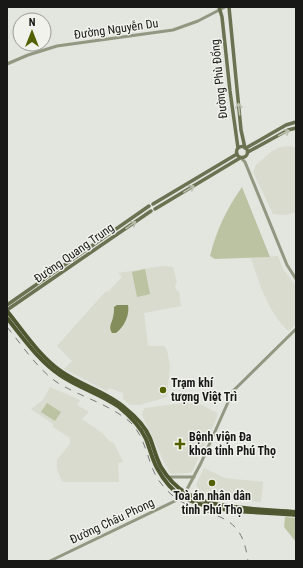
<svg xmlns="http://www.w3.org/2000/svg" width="303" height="568" font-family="'Roboto Condensed',sans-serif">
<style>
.built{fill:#d8dbce}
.green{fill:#bbc3a2}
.water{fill:#838d5c}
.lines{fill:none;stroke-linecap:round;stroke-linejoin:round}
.tertiary{stroke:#929781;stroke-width:3}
.secondary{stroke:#6b7252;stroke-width:3.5}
.primary{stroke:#4f5730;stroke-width:4}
.rail{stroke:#787a76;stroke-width:1;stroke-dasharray:7 7;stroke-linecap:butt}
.oneway{stroke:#bbbfae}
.poi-dot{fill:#536000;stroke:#f1f2ec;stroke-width:1.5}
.labels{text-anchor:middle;stroke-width:3;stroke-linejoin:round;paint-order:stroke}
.street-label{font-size:12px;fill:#181917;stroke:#f1f2ec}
.poi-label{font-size:12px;font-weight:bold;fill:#181917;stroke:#f1f2ec;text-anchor:start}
</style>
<rect width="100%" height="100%" fill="#e3e5df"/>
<g class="built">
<polygon points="290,146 296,148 296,212 286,215 273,214 253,172 256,165 272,151 281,147"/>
<polygon points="278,256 283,269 296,286 296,324 288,331 278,320 270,307 261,288 251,258"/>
<polygon points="163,266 173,267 177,283 175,286 176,290 179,291 181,306 144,313 148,345 151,346 164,346 167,350 170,366 167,397 140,405 130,405 123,399 123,393 109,388 107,391 64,369 72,361 57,346 106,291 108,292 122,277 118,273"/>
<polygon points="50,387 80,400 77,405 89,412 82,419 102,433 109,441 114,443 123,462 118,463 119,482 63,482 60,477 57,469 57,460 70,444 70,438 53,427 53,424 31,409 43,400"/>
<polygon points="190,402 198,403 206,407 217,413 217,417 192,472 189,473 172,474 170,473 166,466 142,415 143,411 145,408"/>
<polygon points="204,468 225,478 263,482 261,502 224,499 200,494 196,485"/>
</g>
<g class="green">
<path d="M242 187 270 257 215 259 210 256C216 231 227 208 242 187Z"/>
<polygon points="145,269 150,294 137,297 132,272"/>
<polygon points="47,403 61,412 55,421 41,412"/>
<polygon points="285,517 296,518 296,542 284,527"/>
</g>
<path class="water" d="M117 305H128C130 315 124 327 116 333H112C108 327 112 323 113 317 114 314 114 310 114 307Z"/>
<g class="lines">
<g class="tertiary">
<polyline points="7,64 28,55 57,46 173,30 198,21 225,7"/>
<polyline points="241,158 245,162 287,265 296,279"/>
<polyline points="168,477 194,477"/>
<polyline points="185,493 201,463 233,391 296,329"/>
<polyline points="50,561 177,500 181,496"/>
</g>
<g class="secondary">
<polyline points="219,7 222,17 230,91 238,148"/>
<polyline points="229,7 241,130 245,148"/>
<circle cx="242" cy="152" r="5.5"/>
<polyline points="246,148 286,125 296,122"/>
<polyline points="248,152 288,130 296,128"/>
<polyline points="153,204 237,154"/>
<polyline points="155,209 240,158"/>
<polyline points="7,305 149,206"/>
<polyline points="7,310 151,211"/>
</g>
<g class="primary">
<path d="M7 311C24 332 40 357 62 372 82 386 107 392 125 408 135 416 145 426 150 438 154 448 156 458 161 467 167 477 176 487 186 493 214 510 264 509 296 512"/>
<path d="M7 318C23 338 39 361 60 375 79 388 101 394 119 407 130 416 140 426 146 439 150 449 152 459 157 468 163 479 172 491 183 497 210 513 264 512 296 515"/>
</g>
<path class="rail" d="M7 327C22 345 38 370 58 383 81 397 109 404 130 422 145 436 147 459 156 476 160 483 166 490 172 495 180 502 188 505 198 509 230 519 243 525 248 561"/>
</g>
<defs><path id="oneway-shaft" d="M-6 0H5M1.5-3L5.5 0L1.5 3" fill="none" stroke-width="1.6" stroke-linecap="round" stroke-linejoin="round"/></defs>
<g class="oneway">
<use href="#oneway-shaft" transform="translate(239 109) rotate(-96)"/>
<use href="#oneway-shaft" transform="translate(284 133) rotate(-26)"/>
<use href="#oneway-shaft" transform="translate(189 189) rotate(-31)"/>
<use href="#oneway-shaft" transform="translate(131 225) rotate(-35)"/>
</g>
<g class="poi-dot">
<circle cx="163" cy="390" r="4"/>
<path d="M178 438h4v4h4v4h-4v4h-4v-4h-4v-4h4z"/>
<circle cx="212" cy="483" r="4"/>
</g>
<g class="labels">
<g class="street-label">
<text transform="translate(116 29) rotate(-8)" y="4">Đường Nguyễn Du</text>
<text transform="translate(219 79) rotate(-96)" y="4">Đường Phù Đổng</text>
<text transform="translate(74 253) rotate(-35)" y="4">Đường Quang Trung</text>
<text transform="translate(112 521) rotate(-25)" y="4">Đường Châu Phong</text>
</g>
<g class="poi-label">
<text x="171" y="387">Trạm khí<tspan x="171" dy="14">tượng Việt Trì</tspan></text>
<text x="189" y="441">Bệnh viện Đa<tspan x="189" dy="14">khoa tỉnh Phú Thọ</tspan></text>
<text x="212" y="500" text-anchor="middle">Toà án nhân dân<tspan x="212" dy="14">tỉnh Phú Thọ</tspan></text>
</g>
</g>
<rect width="303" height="568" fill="none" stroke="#181917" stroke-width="16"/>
<g transform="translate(32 32)"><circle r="19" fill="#f1f2ec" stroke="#9a9b97"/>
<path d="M0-3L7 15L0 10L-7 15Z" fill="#536000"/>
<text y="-6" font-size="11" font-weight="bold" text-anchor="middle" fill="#181917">N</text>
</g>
</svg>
